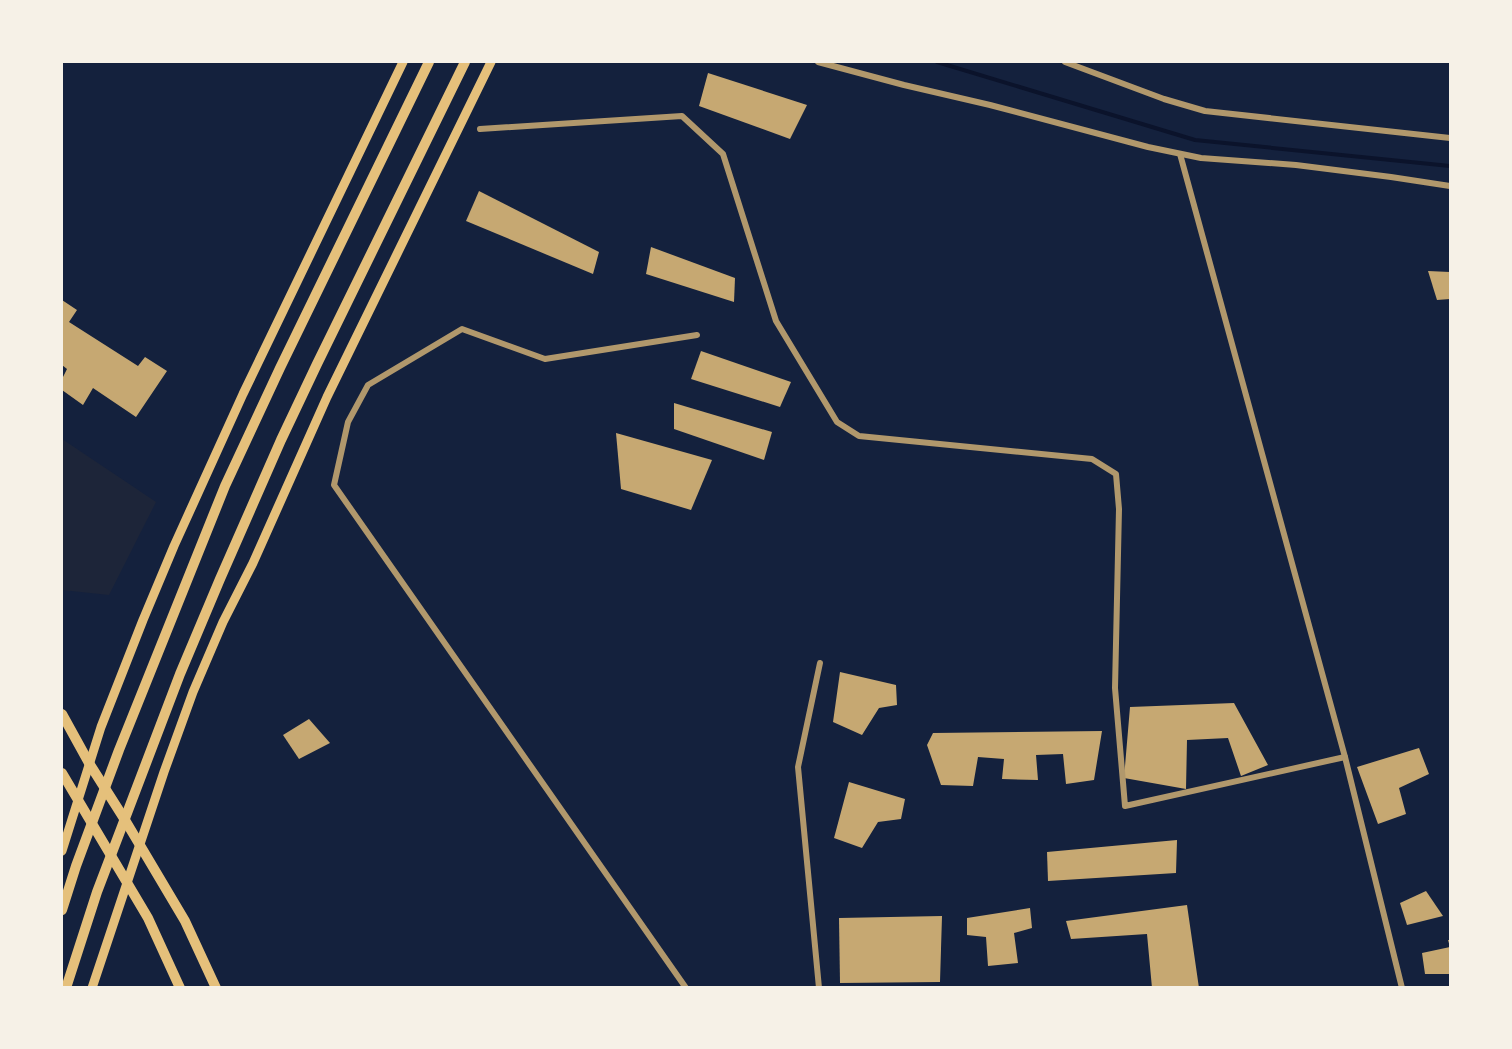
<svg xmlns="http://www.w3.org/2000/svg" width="1512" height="1049" font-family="'DM Sans',sans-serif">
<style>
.green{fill:#1d2539}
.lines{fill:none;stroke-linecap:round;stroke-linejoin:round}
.stream{stroke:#0b132b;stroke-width:4}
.building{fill:#c6a872}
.minor{stroke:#b1986c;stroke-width:6}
.secondary{stroke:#e5c07b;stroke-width:9}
.primary{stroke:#e5c07b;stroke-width:10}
</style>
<rect width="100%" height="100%" fill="#14213d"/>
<polygon class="green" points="62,439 156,502 109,595 62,590"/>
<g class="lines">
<polyline class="stream" points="937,62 1195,140 1450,166"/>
</g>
<g class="building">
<polygon points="708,73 807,105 790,139 699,106"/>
<polygon points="479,191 599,252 593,274 466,221"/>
<polygon points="651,247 735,278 734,302 646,274"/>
<polygon points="1428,271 1450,272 1450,299 1437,300"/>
<polygon points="62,300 77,310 69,322 138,366 145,357 167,371 136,417 93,388 83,405 62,390 62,379 67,369 62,365"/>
<polygon points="701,351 791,382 780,407 691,379"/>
<polygon points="674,403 772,432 764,460 674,429"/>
<polygon points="616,433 712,460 691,510 621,489"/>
<polygon points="840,672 896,685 897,705 879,708 862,735 833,722"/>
<polygon points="1234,703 1268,765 1241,776 1228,738 1187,740 1186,789 1124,778 1130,707"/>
<polygon points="309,719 330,743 299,759 283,735"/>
<polygon points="1102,731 1094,780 1066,784 1063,754 1036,755 1038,780 1002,779 1004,759 978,757 973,786 941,785 927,745 933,733"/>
<polygon points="1419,748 1429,774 1399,788 1406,814 1378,824 1357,767"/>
<polygon points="849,782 905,799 901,819 878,822 862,848 834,838"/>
<polygon points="1177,840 1176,873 1048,881 1047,852"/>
<polygon points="1426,891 1443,916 1407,925 1400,903"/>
<polygon points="1187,905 1199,988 1152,988 1147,934 1071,939 1066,921"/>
<polygon points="1030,908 1032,928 1014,933 1018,963 988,966 986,937 967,935 967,918"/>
<polygon points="942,916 940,982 840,983 839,918"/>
<polygon points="1448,940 1450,940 1450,974 1425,974 1422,953 1450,947"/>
</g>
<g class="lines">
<g class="minor">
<polyline points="818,62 904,85 990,105 1148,147 1201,158 1296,165 1391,177 1450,186"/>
<polyline points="1065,62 1164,99 1205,111 1450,138"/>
<polyline points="480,129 682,116 723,154 776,321 837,422 859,436 1092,459 1116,474 1119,509 1115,688 1125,806 1345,757"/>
<polyline points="1180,154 1345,757 1402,988"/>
<polyline points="686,988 334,485 348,422 368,385 462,329 545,359 697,335"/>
<polyline points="819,988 798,767 820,663"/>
</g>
<g class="secondary">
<polyline points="62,851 101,727 143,620 174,546 243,394 403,62"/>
<polyline points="92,988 164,772 193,692 223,622 253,563 327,397 491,62"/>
</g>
<g class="primary">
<polyline points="62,714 89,763 125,820 185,921 216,988"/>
<polyline points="62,773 148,918 180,988"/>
<polyline points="62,910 76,866 119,750 225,486 280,368 429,62"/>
<polyline points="66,988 97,892 180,674 220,579 281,440 317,364 465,62"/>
</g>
</g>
<rect width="1512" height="1049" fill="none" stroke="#f6f1e7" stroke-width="126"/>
</svg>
